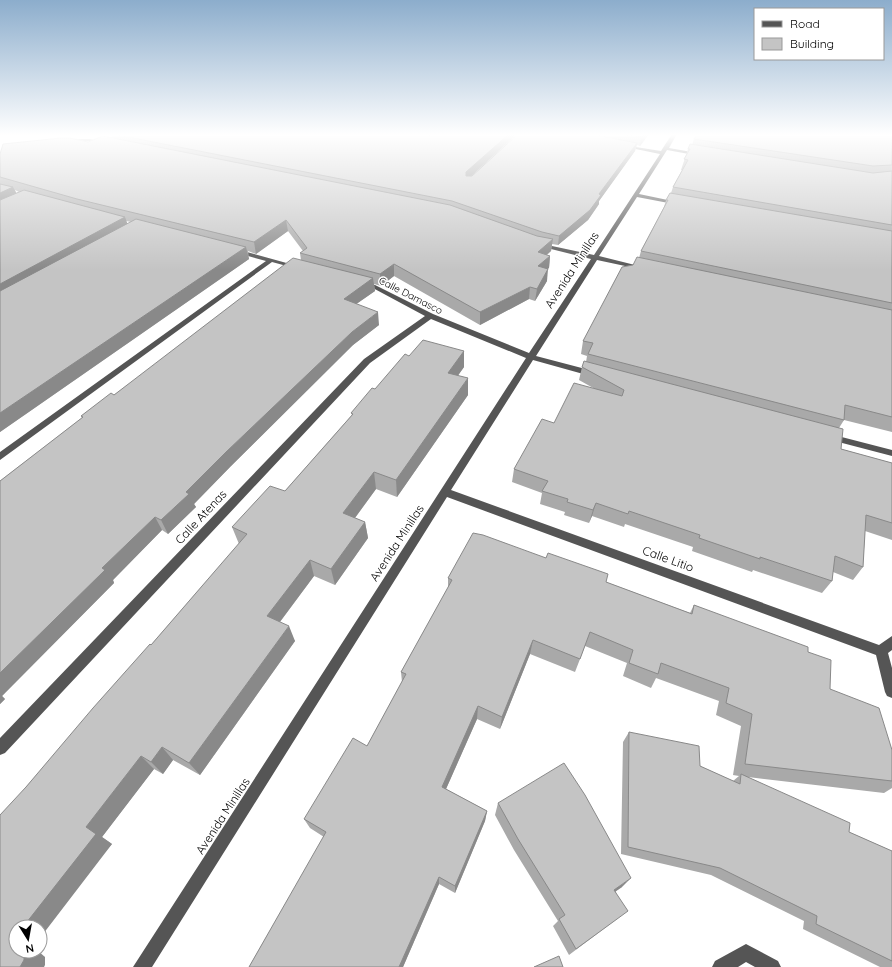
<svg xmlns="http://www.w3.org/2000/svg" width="892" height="967" font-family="Quicksand,sans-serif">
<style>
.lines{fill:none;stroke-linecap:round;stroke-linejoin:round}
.minor{fill:#555;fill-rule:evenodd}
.wall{fill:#a9a9a9;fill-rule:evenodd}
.shaded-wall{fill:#898989}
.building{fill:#c4c4c4;stroke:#898989}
.labels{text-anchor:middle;stroke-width:3;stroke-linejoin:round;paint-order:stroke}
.far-street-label{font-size:10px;fill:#000;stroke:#fff}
.street-label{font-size:12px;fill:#000;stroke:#fff}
</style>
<rect width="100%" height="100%" fill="#fff"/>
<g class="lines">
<g class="minor">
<polygon points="672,134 677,134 669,148 703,154 700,156 667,150 639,194 682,203 679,205 637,197 599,256 647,268 644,270 597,260 536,356 597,372 598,374 594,377 533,360 451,490 879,645 892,636 892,650 888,653 892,668 892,698 887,696 885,692 876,655 447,497 152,967 133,967 526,358 431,319 370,363 5,753 0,755 0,738 364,359 425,316 371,287 360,284 360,282 375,285 433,314 529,353 591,259 535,245 538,243 594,255 660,154 621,146 623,145 661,151"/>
<polygon points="65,139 90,139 107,143 105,144 90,141 63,141"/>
<polygon points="236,249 301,267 298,269 272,262 0,460 0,452 266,261 234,252 233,251"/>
<polygon points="830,434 892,450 892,456 827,439 825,437 827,435"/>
<polygon points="746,944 778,961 781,967 755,967 746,962 738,967 712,967 715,961"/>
</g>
</g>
<g class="wall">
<path d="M111 134 429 136 517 134 471 176H472L518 134H649L640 146 637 145 635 151 599 201V204L588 220 558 245 552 244 551 251 547 255 550 256 549 268 547 269V281L535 301 529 299 480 325 394 276 381 286 374 284 375 291 356 304 379 325 353 345 231 466 194 504 196 507 168 534 162 530 113 580 114 583 2 696 5 699 0 704V481L82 418 81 416 114 395 301 260 300 253 303 251 288 231 256 254 248 251 249 259 0 432V154L88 142 113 138ZM15 190 19 192 16 193ZM126 221 131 222 127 224Z"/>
<polygon points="892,134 892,432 844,420 839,428 841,449 892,463 892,540 865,531 863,567 853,580 833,572 832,581 822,593 753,570 752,572 692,551 693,547 625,524 624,527 592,516 589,523 564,515 565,512 540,504 542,493 512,482 514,469 554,423 595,389 579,380 582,367 586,362 587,356 581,354 583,341 633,265 639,258 641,251 664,207 666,200 671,193 673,187 682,170 681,170 688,149 692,145 694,139"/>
<polygon points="464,351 464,367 458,375 468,395 397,497 376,489 355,518 365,522 368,538 335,585 314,576 280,622 295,641 200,775 173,760 163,774 154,769 102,837 112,844 16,951 45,957 45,965 0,967 26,787 151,645 239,544 232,527 285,491 352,415 351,413 375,389 409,356"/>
<polygon points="448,578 606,582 690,613 694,605 808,652 830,689 892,750 892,788 884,793 748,777 849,832 892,851 892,967 880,967 803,929 804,921 711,875 621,854 623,742 629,732 700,766 733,781 739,776 733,775 741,726 716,715 719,701 656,678 651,688 623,676 627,663 585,646 575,672 530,654 500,729 477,719 446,789 487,811 485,821 455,893 439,884 403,967 249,967 324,837 310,828 304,819 367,746 402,682 401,672 448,588"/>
<polygon points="498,803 622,887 616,891 618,918 569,955 553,926 558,921 514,850 495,815"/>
</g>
<g class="shaded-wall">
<polygon points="509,134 517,134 466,181 466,172"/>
<polygon points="644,134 649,134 640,146 641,137"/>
<polygon points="637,143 635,151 599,201 599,204 588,220 558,245 559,236 599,194"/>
<polygon points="13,187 19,198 0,206 0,193"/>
<polygon points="125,217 129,228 0,299 0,284"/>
<polygon points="286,220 288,231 256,254 254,242"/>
<polygon points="553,239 551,251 536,263 538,252"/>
<polygon points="246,247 249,259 0,432 0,413"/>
<polygon points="550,256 549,268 536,278 538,266"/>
<polygon points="394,264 394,276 381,286 380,274"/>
<polygon points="548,269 547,281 535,301 537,289"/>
<polygon points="373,278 375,291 345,312 344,299"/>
<polygon points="530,287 529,299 480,325 480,312"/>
<polygon points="378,312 379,325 353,345 231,466 194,504 196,507 168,534 161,520 186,492 226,452 352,332"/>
<polygon points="464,351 464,367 448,390 448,373"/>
<polygon points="468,378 468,395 397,497 396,480"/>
<polygon points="374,472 376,489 346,530 343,513"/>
<polygon points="596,503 592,516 589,523 593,510"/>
<polygon points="155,517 162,530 113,580 114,583 2,696 5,699 0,704 0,673 102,568"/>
<polygon points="365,522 368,538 335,585 331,569"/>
<polygon points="310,560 314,576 273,631 267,616"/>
<polygon points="289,626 295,641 200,775 189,763"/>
<polygon points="533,640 530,654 500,729 502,717"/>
<polygon points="478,706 477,719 442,798 442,787"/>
<polygon points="162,747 173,760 163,774 151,762"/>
<polygon points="141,756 154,769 102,837 112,844 40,938 40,927 23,927 86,827"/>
<polygon points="487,811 485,821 455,893 455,886"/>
<polygon points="439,877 439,884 403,967 399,967"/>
<polygon points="631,878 622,887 606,898 614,890"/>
<polygon points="16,937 16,944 13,941"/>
<polygon points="24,951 38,951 45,957 45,965 44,967 20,967"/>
</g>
<g class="building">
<polygon points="113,134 428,134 429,136 429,134 509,134 466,172 466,176 472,176 518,134 591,134 637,143 599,194 601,195 590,210 559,236 542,232 452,201"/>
<polygon points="623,134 644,134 641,137"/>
<polygon points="697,134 892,134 892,165 873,166 694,139"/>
<polygon points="103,136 450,205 537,236 553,239 538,252 550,256 538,266 548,269 537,289 530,287 480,312 394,264 380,274 300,253 307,248 286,220 254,242 77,199 0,177 0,154 3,144 61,138 70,138 88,142"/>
<polygon points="690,144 873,173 892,171 892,225 673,187 688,160 684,159 690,149 688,149"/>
<polygon points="0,184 13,187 0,193"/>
<polygon points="24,190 125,217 0,284 0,200"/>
<polygon points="670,193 892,231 892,303 641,251 668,200 666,200"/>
<polygon points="136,219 246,247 0,413 0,291"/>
<polygon points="637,257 892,310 892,417 845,405 844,420 588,354 593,343 583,341 622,267 633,265"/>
<polygon points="293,258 373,278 344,299 378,312 352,332 226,452 186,492 189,494 161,520 155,517 102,568 105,570 0,673 0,481 83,417 81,416 111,393 114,395"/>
<polygon points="423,340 464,351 448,373 468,378 396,480 374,472 343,513 365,522 331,569 310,560 267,616 289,626 189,763 162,747 151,762 141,756 86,827 96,834 23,927 16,927 16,937 13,941 16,944 16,951 24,951 24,960 20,967 0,967 0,815 26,787 93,708 150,644 151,645 247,534 232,527 270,486 285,491 353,414 351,413 372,388 375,389 405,354 409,356"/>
<polygon points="584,361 843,429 841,449 892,463 892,523 866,515 863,567 835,556 832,581 760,557 760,559 699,538 700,535 629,511 628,514 596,503 593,510 567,502 568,499 542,491 548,481 514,469 542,419 554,423 574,383 622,396 624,390 582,367"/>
<polygon points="473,533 483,535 546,558 548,553 608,574 606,582 692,614 694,605 808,647 808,652 831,660 830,689 879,708 892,750 892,781 745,764 752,714 726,703 729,688 661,663 658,674 629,663 633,650 590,632 580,659 533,640 502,717 478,706 442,787 487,811 455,886 439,877 399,967 249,967 326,832 304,819 353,738 367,746 406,674 401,672 452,580 448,578"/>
<polygon points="629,732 699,746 700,766 740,784 741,774 850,823 849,832 892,851 892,961 816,924 817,916 720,868 628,847"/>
<polygon points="564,763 585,795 631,878 614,890 628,911 576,949 559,919 565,915 518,839 498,803"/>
<polygon points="559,956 563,967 534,967"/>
</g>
<linearGradient id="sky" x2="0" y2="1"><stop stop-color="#8cadcc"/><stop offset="0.5" stop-color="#fff"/><stop offset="1" stop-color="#fff" stop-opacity="0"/></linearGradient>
<rect width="892" height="270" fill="url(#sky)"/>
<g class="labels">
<g class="far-street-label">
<text transform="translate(411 295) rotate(27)" y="4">Calle Damasco</text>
</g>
<g class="street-label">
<text transform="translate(572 270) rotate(-57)" y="4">Avenida Minillas</text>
<text transform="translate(201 517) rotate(-47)" y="4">Calle Atenas</text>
<text transform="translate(397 543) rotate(-57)" y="4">Avenida Minillas</text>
<text transform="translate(668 559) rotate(20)" y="4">Calle Litio</text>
<text transform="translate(223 816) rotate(-57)" y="4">Avenida Minillas</text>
</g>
</g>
<rect x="754" y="8" width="130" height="52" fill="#ffffff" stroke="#999999"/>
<rect x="762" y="21" width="20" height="6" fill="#555555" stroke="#999999"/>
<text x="790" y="28" font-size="12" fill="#000000">Road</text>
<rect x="762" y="38" width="20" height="12" fill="#c4c4c4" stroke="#999999"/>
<text x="790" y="48" font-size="12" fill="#000000">Building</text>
<g transform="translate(28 939) rotate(169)"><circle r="19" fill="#ffffff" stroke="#999999"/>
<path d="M0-3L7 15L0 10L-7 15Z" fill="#000000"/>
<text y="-6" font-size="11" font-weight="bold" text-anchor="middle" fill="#000000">N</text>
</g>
</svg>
